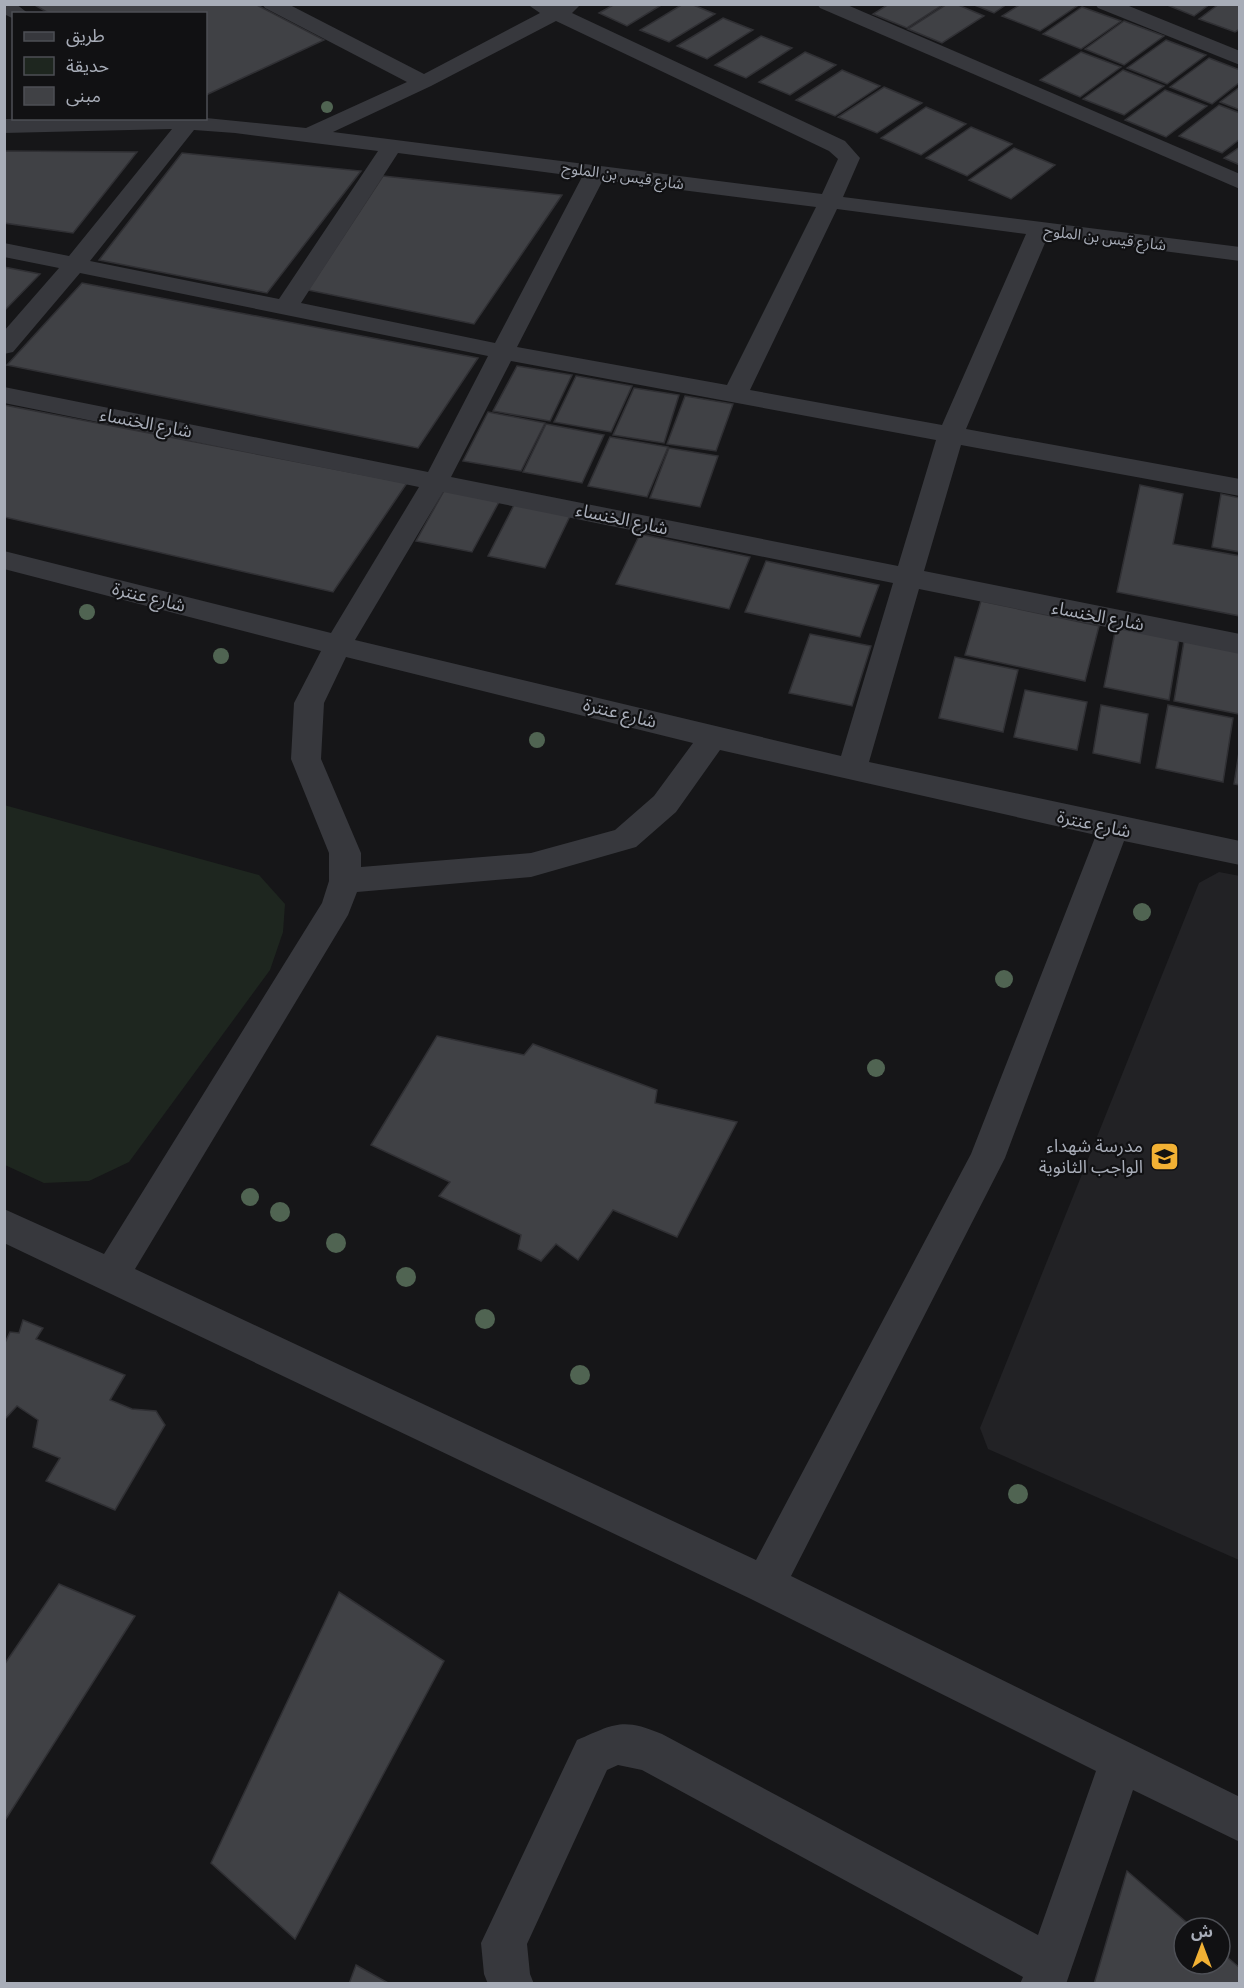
<svg xmlns="http://www.w3.org/2000/svg" width="1244" height="1988" font-family="Signika,'Noto Sans Arabic',sans-serif">
<style>
.built{fill:#222225}
.green{fill:#1e261f}
.building{fill:#404145;stroke:#303034;stroke-width:1.5}
.lines{fill:none;stroke-linecap:round;stroke-linejoin:round}
.minor{fill:#37383d;fill-rule:evenodd}
.tree{fill:#506452}
.labels{text-anchor:middle;stroke-width:4.5;stroke-linejoin:round;paint-order:stroke}
.far-street-label{font-size:15px;fill:#a8adb8;stroke:#111113}
.street-label{font-size:18px;fill:#a8adb8;stroke:#111113}
.poi-label{font-size:18px;fill:#a8adb8;stroke:#111113;text-anchor:end}
</style>
<rect width="100%" height="100%" fill="#161618"/>
<polygon class="built" points="1219,872 1240,876 1239,1560 988,1449 980,1428 1199,883"/>
<polygon class="green" points="4,805 259,875 285,904 283,932 270,970 129,1162 89,1181 44,1183 5,1165"/>
<g class="building">
<polygon points="33,4 255,4 324,40 206,95 206,14 50,14"/>
<polygon points="615,4 663,4 627,26 599,13"/>
<polygon points="683,4 691,4 715,14 669,42 640,30"/>
<polygon points="889,4 944,4 907,28 873,14"/>
<polygon points="947,4 956,4 984,16 942,43 908,29"/>
<polygon points="972,4 1007,4 994,13"/>
<polygon points="1021,4 1080,4 1040,31 1002,16"/>
<polygon points="1165,4 1210,4 1194,16"/>
<polygon points="1219,4 1240,4 1240,29 1235,32 1199,19"/>
<polygon points="1082,7 1121,21 1081,49 1043,34"/>
<polygon points="723,18 753,30 707,59 677,46"/>
<polygon points="1124,21 1164,36 1124,65 1085,49"/>
<polygon points="761,36 792,48 746,78 715,65"/>
<polygon points="1166,40 1206,55 1167,84 1127,68"/>
<polygon points="805,52 836,65 790,95 759,82"/>
<polygon points="1081,52 1121,67 1080,97 1040,80"/>
<polygon points="1209,58 1240,70 1240,82 1212,104 1170,87"/>
<polygon points="842,70 880,86 835,116 796,100"/>
<polygon points="1123,70 1164,86 1124,115 1083,99"/>
<polygon points="884,87 922,103 877,133 838,117"/>
<polygon points="1240,87 1240,110 1220,102"/>
<polygon points="1165,90 1207,106 1166,137 1125,120"/>
<polygon points="1219,105 1240,113 1240,139 1222,153 1179,136"/>
<polygon points="926,107 966,124 921,155 881,138"/>
<polygon points="971,127 1012,144 967,176 926,158"/>
<polygon points="1240,147 1240,165 1224,158"/>
<polygon points="1014,148 1055,165 1011,199 969,180"/>
<polygon points="4,151 137,152 73,233 4,223"/>
<polygon points="182,153 361,171 267,293 99,260"/>
<polygon points="383,176 562,195 474,324 308,290"/>
<polygon points="4,267 40,274 4,311"/>
<polygon points="82,283 478,358 418,448 7,365"/>
<polygon points="517,366 572,375 550,421 493,411"/>
<polygon points="576,376 632,386 611,432 554,422"/>
<polygon points="634,388 679,395 664,443 613,435"/>
<polygon points="685,396 733,404 716,451 667,444"/>
<polygon points="4,405 407,483 333,592 4,517"/>
<polygon points="488,412 545,423 521,471 463,461"/>
<polygon points="546,424 604,435 582,483 523,472"/>
<polygon points="610,437 668,447 647,497 588,486"/>
<polygon points="669,448 718,456 700,507 650,498"/>
<polygon points="1140,485 1183,494 1173,544 1240,556 1240,616 1117,592"/>
<polygon points="445,489 500,500 472,552 416,541"/>
<polygon points="1221,494 1240,498 1240,552 1212,547"/>
<polygon points="515,503 571,514 545,568 488,556"/>
<polygon points="640,534 750,557 729,609 616,584"/>
<polygon points="766,561 879,585 860,637 745,612"/>
<polygon points="981,601 1099,626 1085,681 965,655"/>
<polygon points="1116,627 1179,640 1169,700 1104,687"/>
<polygon points="810,634 871,646 852,706 789,693"/>
<polygon points="1184,641 1240,652 1239,714 1174,701"/>
<polygon points="955,657 1018,670 1003,732 939,718"/>
<polygon points="1025,690 1087,702 1077,750 1014,737"/>
<polygon points="1101,705 1148,714 1140,763 1093,753"/>
<polygon points="1168,705 1233,718 1223,782 1156,768"/>
<polygon points="1240,746 1240,785 1234,784"/>
<polygon points="437,1036 524,1055 533,1044 657,1090 655,1103 737,1122 677,1237 613,1210 578,1260 556,1244 541,1261 518,1249 521,1235 439,1196 450,1182 371,1145"/>
<polygon points="23,1320 43,1328 36,1339 125,1375 110,1400 132,1409 156,1411 165,1425 115,1510 46,1481 60,1458 33,1447 38,1420 17,1406 4,1420 4,1345 10,1332 19,1333"/>
<polygon points="59,1584 135,1616 4,1822 4,1665"/>
<polygon points="339,1592 444,1661 295,1939 211,1863"/>
<polygon points="1127,1871 1193,1928 1184,1928 1184,1964 1220,1964 1220,1951 1240,1968 1240,1984 1094,1984"/>
<polygon points="356,1965 390,1984 349,1984"/>
</g>
<g class="lines">
<g class="minor">
<polygon points="4,4 16,4 29,14 14,14 12,18 4,14"/>
<path d="M262 4H288L424 74 540 13 527 4H581L572 13 845 141 860 158 843 197 1240 247V261L1048 236 966 429 1240 479V496L961 445 924 571 1240 634V654L919 589 869 762 1240 841V865L1124 841 1005 1158 791 1576 1240 1797V1842L1133 1790 1066 1984H1020L1023 1977 642 1770 618 1765 607 1770 527 1944 530 1974 534 1984H488L484 1974 481 1943 577 1740C614 1724 622 1717 662 1734L1038 1935 1096 1771 751 1599 4 1243V1209L104 1254 322 903 329 881V853L291 759 294 703 321 651 4 569V551L331 633 419 487 4 403V387L428 472 488 356 80 273 13 352 4 354V331L59 268 4 257V243L69 256 172 129 4 133V119L206 118 306 128 407 82 265 8ZM556 21 829 151 838 159 822 194 333 132 431 86ZM194 130 235 133 378 151 279 299 90 261ZM398 153 582 177 495 343 301 303ZM603 180 816 207 727 385 517 347ZM837 209 1026 234 942 425 750 390ZM511 361 936 440 898 566 451 477ZM443 492 893 583 841 756 355 640ZM346 657 693 743 654 796 615 830 531 853 361 867V853L321 759 324 703ZM720 750 1096 835 971 1154 756 1560 135 1269 348 915 357 892 531 877 636 847 676 812Z"/>
<polygon points="817,4 845,4 1240,174 1240,189 820,8"/>
<polygon points="1095,4 1124,4 1240,51 1240,65 1098,8"/>
</g>
</g>
<g class="tree">
<circle cx="327" cy="107" r="6"/>
<circle cx="87" cy="612" r="8"/>
<circle cx="221" cy="656" r="8"/>
<circle cx="537" cy="740" r="8"/>
<circle cx="1142" cy="912" r="9"/>
<circle cx="1004" cy="979" r="9"/>
<circle cx="876" cy="1068" r="9"/>
<circle cx="250" cy="1197" r="9"/>
<circle cx="280" cy="1212" r="10"/>
<circle cx="336" cy="1243" r="10"/>
<circle cx="406" cy="1277" r="10"/>
<circle cx="485" cy="1319" r="10"/>
<circle cx="580" cy="1375" r="10"/>
<circle cx="1018" cy="1494" r="10"/>
</g>
<defs>
<symbol id="school-square" viewBox="-11 -11 22 22"><rect x="-9" y="-9" width="18" height="18" rx="4" fill="#f2b134" stroke="#111113"/><path d="M0-5L7-2L0 1L-7-2ZM-4 1L0 2.5L4 1V4Q0 6-4 4Z" fill="#111"/></symbol>
</defs>
<g fill-rule="evenodd">
<use href="#school-square" x="1148" y="1140" width="33" height="33"/>
</g>
<g class="labels">
<g class="far-street-label">
<text transform="translate(623 176) rotate(8)" y="5">شارع قيس بن الملوح</text>
<text transform="translate(1105 238) rotate(7)" y="5">شارع قيس بن الملوح</text>
</g>
<g class="street-label">
<text transform="translate(146 423) rotate(11)" y="6">شارع الخنساء</text>
<text transform="translate(622 519) rotate(12)" y="6">شارع الخنساء</text>
<text transform="translate(149 597) rotate(14)" y="6">شارع عنترة</text>
<text transform="translate(1098 616) rotate(11)" y="6">شارع الخنساء</text>
<text transform="translate(620 713) rotate(14)" y="6">شارع عنترة</text>
<text transform="translate(1094 824) rotate(12)" y="6">شارع عنترة</text>
</g>
<g class="poi-label">
<text x="1143" y="1152">مدرسة شهداء<tspan x="1143" dy="21">الواجب الثانوية</tspan></text>
</g>
</g>
<rect width="1244" height="1988" fill="none" stroke="#a8adb8" stroke-width="12"/>
<rect x="12" y="12" width="195" height="108" fill="#111113" stroke="#4d4f55" stroke-width="1.5"/>
<rect x="24" y="32" width="30" height="9" fill="#37383d" stroke="#4d4f55" stroke-width="1.5"/>
<text x="66" y="42" font-size="18" fill="#a8adb8">طريق</text>
<rect x="24" y="57" width="30" height="18" fill="#1e261f" stroke="#4d4f55" stroke-width="1.5"/>
<text x="66" y="72" font-size="18" fill="#a8adb8">حديقة</text>
<rect x="24" y="87" width="30" height="18" fill="#404145" stroke="#4d4f55" stroke-width="1.5"/>
<text x="66" y="102" font-size="18" fill="#a8adb8">مبنى</text>
<g transform="translate(1202 1946)"><circle r="28" fill="#111113" stroke="#4d4f55" stroke-width="1.5"/>
<path d="M0-4.5L10 22L0 15L-10 22Z" fill="#f2b134"/>
<text y="-9" font-size="16" font-weight="bold" text-anchor="middle" fill="#a8adb8">ش</text>
</g>
</svg>
